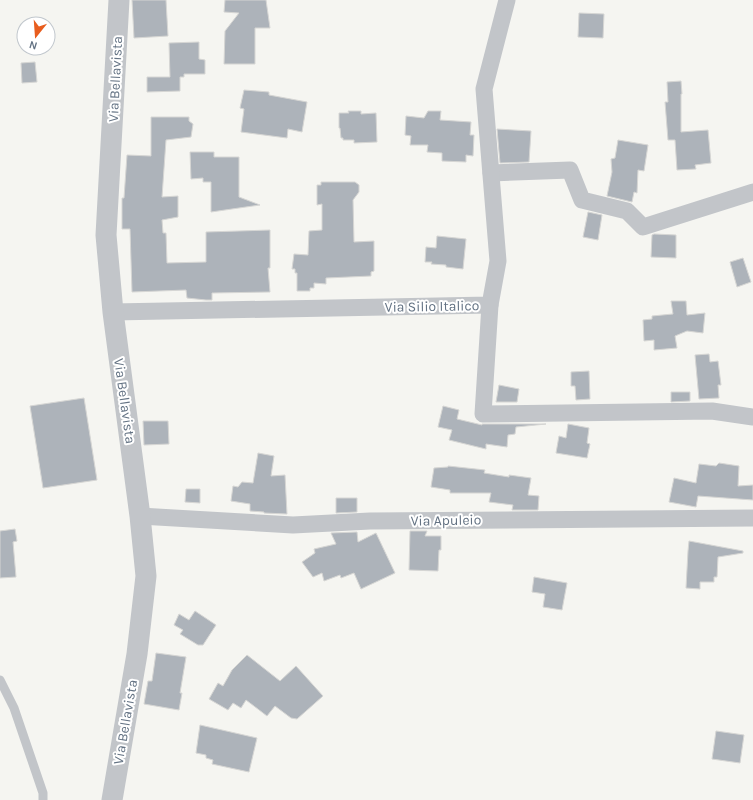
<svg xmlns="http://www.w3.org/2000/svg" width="753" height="800" font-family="Karla,sans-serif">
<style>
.building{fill:#adb3ba;stroke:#d6d6d4}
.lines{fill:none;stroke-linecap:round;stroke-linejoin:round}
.service{stroke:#c2c5c9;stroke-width:9}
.minor{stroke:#c2c5c9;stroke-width:17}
.tertiary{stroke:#c2c5c9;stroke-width:21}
.labels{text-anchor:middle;stroke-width:4;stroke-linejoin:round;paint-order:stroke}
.street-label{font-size:14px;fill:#637283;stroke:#fff}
</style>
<rect width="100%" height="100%" fill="#f5f5f1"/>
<g class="building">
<polygon points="132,0 166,0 168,36 134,38"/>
<polygon points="225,0 266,0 270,28 255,28 255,64 224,64 225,31 239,13 224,12"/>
<polygon points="579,13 604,14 603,38 578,37"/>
<polygon points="199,42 199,59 205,60 205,74 184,74 184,77 180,77 180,91 147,92 147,77 170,77 169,43"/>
<polygon points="35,62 37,82 22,83 21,63"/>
<polygon points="681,81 682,94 681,94 681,132 708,130 711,163 695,165 696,169 677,170 675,140 668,140 665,102 668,102 667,82"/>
<polygon points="244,90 269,92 269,95 307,102 302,132 288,129 287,138 241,132 244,109 240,108"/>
<polygon points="348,111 361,111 361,114 376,113 377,142 354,143 354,140 343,140 343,138 341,138 340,128 339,128 339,113 349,113"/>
<polygon points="428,111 441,111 440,120 471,122 470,135 474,135 473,156 466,155 466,162 442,161 442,153 427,152 428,145 410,145 411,136 405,135 406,116 424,118"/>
<polygon points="151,117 189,117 189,121 193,124 191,137 166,140 162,197 178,196 178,217 162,220 163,233 166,233 167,263 206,262 206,232 270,230 270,268 268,268 270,292 212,293 212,300 206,300 187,298 186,290 132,292 130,229 122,229 122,198 124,198 127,155 151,156"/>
<polygon points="497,129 531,131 529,162 500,163"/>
<polygon points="618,140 648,145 644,171 638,170 637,193 634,192 632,202 607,196 612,172 611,159 615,158"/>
<polygon points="190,152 214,152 214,157 239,157 239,197 260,205 211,212 211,182 203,182 203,178 191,179"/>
<polygon points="321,182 355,182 359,185 359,192 353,200 354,242 374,241 374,271 371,272 371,276 326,278 326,284 314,283 314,288 310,288 310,291 297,291 297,273 295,273 295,269 292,269 294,254 308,255 309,231 322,230 322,204 317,205 317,185 321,185"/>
<polygon points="588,212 602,215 598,240 583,237"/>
<polygon points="654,234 676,235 676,258 651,257 652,235"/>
<polygon points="437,236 466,239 463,269 446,267 446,265 431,264 432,262 425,262 426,247 436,248"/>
<polygon points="743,258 751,282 737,287 730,262"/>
<polygon points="671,301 686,301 687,315 705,313 703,333 687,331 675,336 677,348 654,350 654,340 644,341 643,320 652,319 652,316 673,314"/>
<polygon points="709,354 710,362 718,361 721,385 718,385 719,398 699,399 695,355"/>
<polygon points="589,371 590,399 576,400 575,386 571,386 571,372"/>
<polygon points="499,385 519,389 517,402 496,402"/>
<polygon points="671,392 690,392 690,401 671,402"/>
<polygon points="84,398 97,480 43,488 30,406"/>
<polygon points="443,406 459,410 457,419 482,425 482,424 546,424 516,427 515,434 508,435 507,447 486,444 486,449 449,440 452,430 438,427"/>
<polygon points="143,421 168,421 169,444 144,445"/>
<polygon points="568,424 589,428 587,443 590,444 587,458 556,453 559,436 566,438"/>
<polygon points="258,453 274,456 271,476 285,475 287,514 264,513 264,512 250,511 250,504 231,501 233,486 238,487 242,482 253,483"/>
<polygon points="719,463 739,466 738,486 753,485 753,500 698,496 696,507 669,502 674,478 696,483 699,464 716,466"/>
<polygon points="448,466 485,470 484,473 509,477 509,475 531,478 528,495 539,496 538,510 512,510 513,505 489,502 491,493 450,493 450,490 431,487 434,468 448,467"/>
<polygon points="186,489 200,489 200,503 185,502"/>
<polygon points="336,498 357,498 357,512 336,513"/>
<polygon points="15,529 17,541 13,542 16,577 0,578 0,531"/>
<polygon points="410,531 427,531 425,536 441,536 441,550 439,550 438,571 409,570"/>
<polygon points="357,532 358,542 376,533 395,573 361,589 354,573 341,578 340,575 324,581 322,573 313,577 302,562 315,553 314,549 336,544 331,533"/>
<polygon points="689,541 743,551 743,553 718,557 717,577 714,577 714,582 700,582 700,589 686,588 688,551"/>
<polygon points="534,577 567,583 562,610 543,607 545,594 532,592"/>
<polygon points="195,611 216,625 203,645 198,645 180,634 183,630 174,625 179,614 189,620"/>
<polygon points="156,653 186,657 180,693 182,693 179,710 144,704 148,681 152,681"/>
<polygon points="247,655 280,681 296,666 323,696 297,719 291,718 275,706 267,716 246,700 241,708 233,703 228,710 209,699 218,683 223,686 232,670"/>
<polygon points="200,725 257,738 249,772 212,764 213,760 206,758 206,755 196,753"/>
<polygon points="716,731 744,735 740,763 712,759"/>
</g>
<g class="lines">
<polyline class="service" points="0,680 14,708 43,793 43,800"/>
<g class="minor">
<polyline points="491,173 570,170 582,200 627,211 643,227 753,192"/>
<polyline points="490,305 483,414 712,411 753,417"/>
<polyline points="113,312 490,305 498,261 484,89 507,0"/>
<polyline points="140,516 293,525 370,521 753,518"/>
</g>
<polyline class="tertiary" points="112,800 137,654 146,576 140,516 113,312 106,235 119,0"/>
</g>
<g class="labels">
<g class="street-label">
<text transform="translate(115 79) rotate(-87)" y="5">Via Bellavista</text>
<text transform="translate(432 306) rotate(-1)" y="5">Via Silio Italico</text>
<text transform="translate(125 401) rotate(82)" y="5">Via Bellavista</text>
<text transform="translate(446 520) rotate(-1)" y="5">Via Apuleio</text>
<text transform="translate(125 722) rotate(-80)" y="5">Via Bellavista</text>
</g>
</g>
<g transform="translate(36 36) rotate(197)"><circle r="19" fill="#ffffff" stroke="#c1c7cd"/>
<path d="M0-3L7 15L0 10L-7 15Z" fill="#e85d1e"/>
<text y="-6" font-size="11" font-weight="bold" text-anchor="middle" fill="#637283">N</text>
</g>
</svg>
